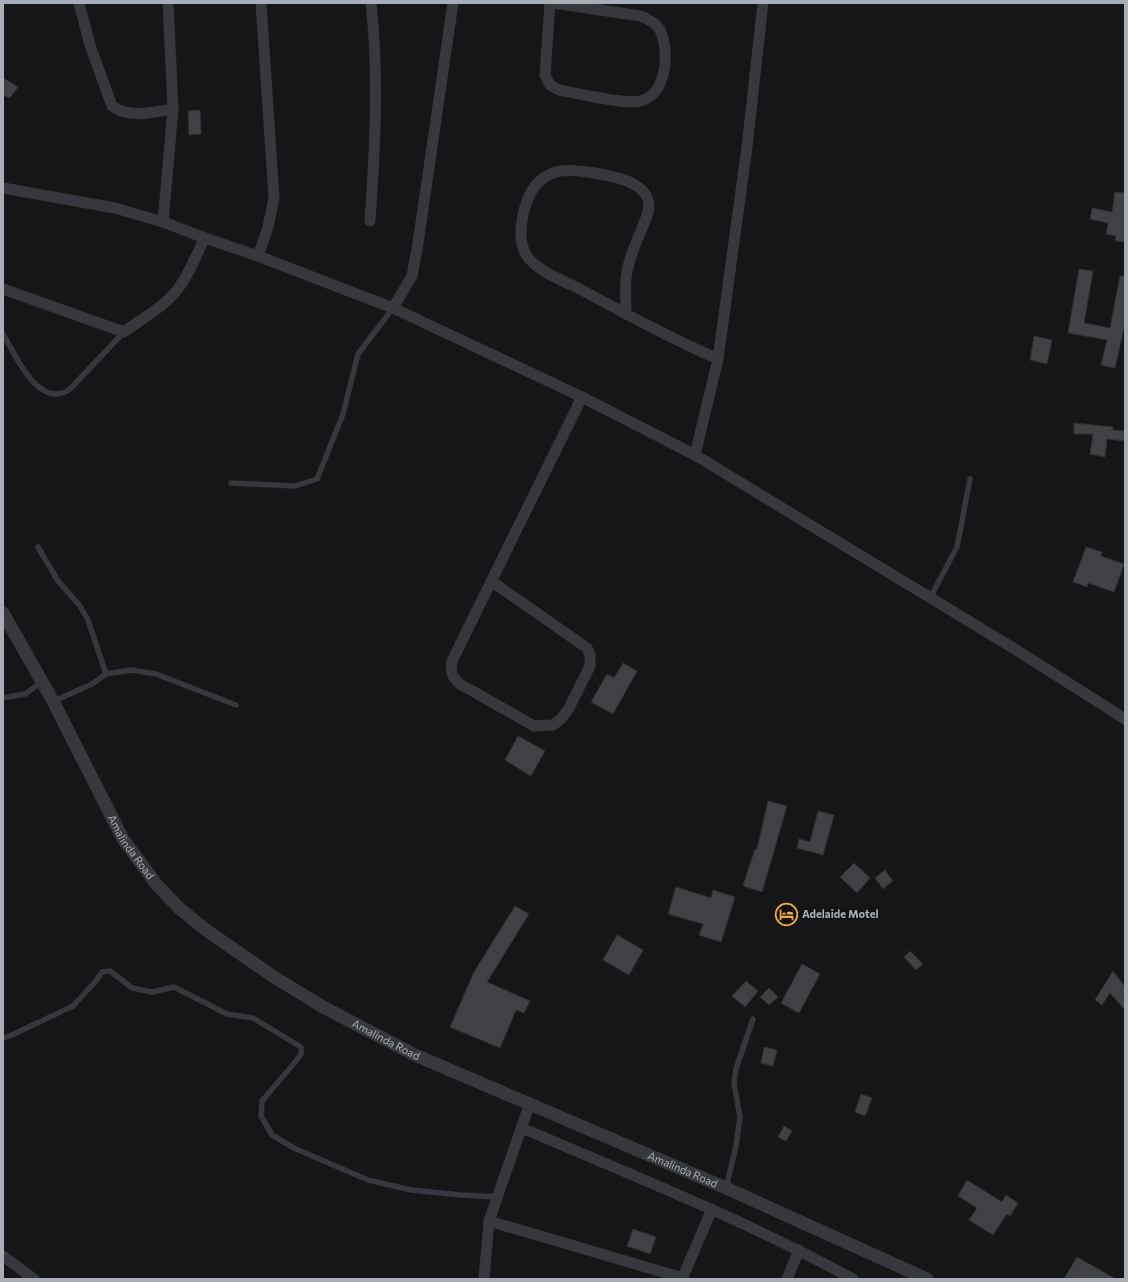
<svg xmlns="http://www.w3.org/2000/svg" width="1128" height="1282" font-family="Commissioner,sans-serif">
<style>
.building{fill:#404145;stroke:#303034}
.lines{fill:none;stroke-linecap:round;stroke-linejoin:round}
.service{stroke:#37383d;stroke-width:5.5}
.minor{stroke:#37383d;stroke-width:11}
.tertiary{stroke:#37383d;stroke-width:13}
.labels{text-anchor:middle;stroke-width:3;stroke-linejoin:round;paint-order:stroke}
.street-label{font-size:11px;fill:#a8adb8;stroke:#111113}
.poi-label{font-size:11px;font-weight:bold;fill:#a8adb8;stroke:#111113;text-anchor:start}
</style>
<rect width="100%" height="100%" fill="#161618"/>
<g class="building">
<polygon points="3,78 18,87 10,98 3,95"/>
<polygon points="200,110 201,134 189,135 188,111"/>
<polygon points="1115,192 1125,193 1125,242 1115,241 1116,236 1106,234 1108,223 1090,219 1092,208 1112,212"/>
<polygon points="1079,269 1093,271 1084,323 1110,328 1120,276 1125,276 1125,323 1115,368 1101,365 1107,340 1068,333"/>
<polygon points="1034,336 1052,340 1047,364 1030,360"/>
<polygon points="1074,423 1113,427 1113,430 1125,431 1125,441 1107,439 1105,457 1090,454 1093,434 1074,434"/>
<polygon points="1086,547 1102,552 1101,556 1124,564 1114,592 1088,583 1087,587 1073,582"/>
<polygon points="623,663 637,671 613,714 591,702 607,674 614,678"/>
<polygon points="518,736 545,751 531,776 505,760"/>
<polygon points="768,801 787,806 762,892 743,886 755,849 757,849"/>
<polygon points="818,811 834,815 823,855 797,848 799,839 810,842"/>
<polygon points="854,863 870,878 857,893 840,877"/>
<polygon points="885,870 893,881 883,889 875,878"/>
<polygon points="676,887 711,898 713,890 735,897 721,942 699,935 703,924 668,914"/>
<polygon points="515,906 529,914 487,982 530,1001 524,1013 516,1010 500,1048 450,1027 474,972"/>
<polygon points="617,935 643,950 629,975 603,960"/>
<polygon points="910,951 923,964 916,970 904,957"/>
<polygon points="802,964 820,974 799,1013 781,1003"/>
<polygon points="1113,971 1125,987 1125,1010 1110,993 1102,1005 1095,1000"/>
<polygon points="746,981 758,991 745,1007 732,996"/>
<polygon points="769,988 778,997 769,1005 760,997"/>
<polygon points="764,1047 777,1050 773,1066 761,1063"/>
<polygon points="861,1094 872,1098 865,1116 855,1112"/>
<polygon points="784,1126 792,1131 786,1141 778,1137"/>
<polygon points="967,1180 1002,1202 1006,1195 1018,1203 1010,1216 1007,1214 993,1235 969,1220 977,1208 958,1196"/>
<polygon points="633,1229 656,1237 650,1254 627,1246"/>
<polygon points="1077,1257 1116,1279 1064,1279"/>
</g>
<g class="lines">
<g class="service">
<path d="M3 334C16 356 38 409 69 390L124 332"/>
<polyline points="231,483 295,486 317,479 343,414 358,354 393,308"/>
<polyline points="38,547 58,581 80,606 88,620 106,674"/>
<polyline points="930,598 957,547 970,479"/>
<polyline points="3,698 25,694 42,682"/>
<polyline points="54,701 92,684 106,674 131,670 156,674 236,705"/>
<polyline points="3,1038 12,1035 73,1006 95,982 102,972 110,971 132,988 152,992 174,987 227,1014 253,1018 301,1047 301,1054 296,1061 262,1101 261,1116 272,1135 296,1149 368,1180 411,1190 461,1195 498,1197"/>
<polyline points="726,1188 736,1146 740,1117 734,1083 736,1069 753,1019"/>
</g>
<g class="minor">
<path d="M79 3 90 45 112 106C130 119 152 112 173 109"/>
<path d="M550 3 545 75 550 85 559 90C577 93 624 105 640 101 667 96 670 50 660 30 656 23 648 19 641 16L553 3"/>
<polyline points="3,188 115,208 163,222 205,238 258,256 393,308 582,397 695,455 1018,651 1125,719"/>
<path d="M370 221C375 149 379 76 371 3"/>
<polyline points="163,222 173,109 168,3"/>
<polyline points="258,256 268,227 274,198 261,3"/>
<path d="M3 289 124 332C141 319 164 307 177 290 189 275 196 255 205 238"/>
<polyline points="393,308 412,276 418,243 453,3"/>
<path d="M626 314C626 302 625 290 626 278 628 260 636 243 643 226 646 218 651 209 648 200 646 193 642 189 635 185 621 176 568 166 553 173 534 180 527 197 523 215 520 229 519 244 527 256 537 271 562 280 578 288 624 313 670 338 718 359"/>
<polyline points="695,455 718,359 747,147 763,3"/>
<path d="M491 581 587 648 590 655V666L569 708 561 719 553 725 534 726 460 684C452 677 450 672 452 661L582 397"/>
<path d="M522 1128C634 1176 747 1221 853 1279"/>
<polyline points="489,1221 683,1278"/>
<polyline points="3,1256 34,1279"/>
<polyline points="484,1279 489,1221 530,1103"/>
<polyline points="682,1279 712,1209"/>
<polyline points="787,1279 799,1250"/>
</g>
<path class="tertiary" id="s1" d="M3 613 53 701 123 839 157 885 179 908 206 930 274 977 323 1007 415 1055 726 1188 927 1279"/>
</g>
<defs>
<symbol id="hotel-ring" viewBox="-11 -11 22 22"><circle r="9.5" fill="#111113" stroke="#f2b134" stroke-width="1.5"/><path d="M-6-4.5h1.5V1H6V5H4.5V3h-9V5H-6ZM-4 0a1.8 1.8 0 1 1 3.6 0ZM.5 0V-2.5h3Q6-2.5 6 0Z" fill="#f2b134"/></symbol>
</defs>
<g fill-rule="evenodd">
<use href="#hotel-ring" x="774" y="902" width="25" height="25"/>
</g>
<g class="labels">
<g class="street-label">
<text dy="4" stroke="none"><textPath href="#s1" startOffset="267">Amalinda Road</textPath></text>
<text dy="4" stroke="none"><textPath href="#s1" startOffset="591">Amalinda Road</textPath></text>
<text dy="4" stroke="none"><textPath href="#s1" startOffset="915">Amalinda Road</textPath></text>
</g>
<g class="poi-label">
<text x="802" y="918">Adelaide Motel</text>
</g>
</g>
<rect width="1128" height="1282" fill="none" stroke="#a8adb8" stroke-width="8"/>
</svg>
